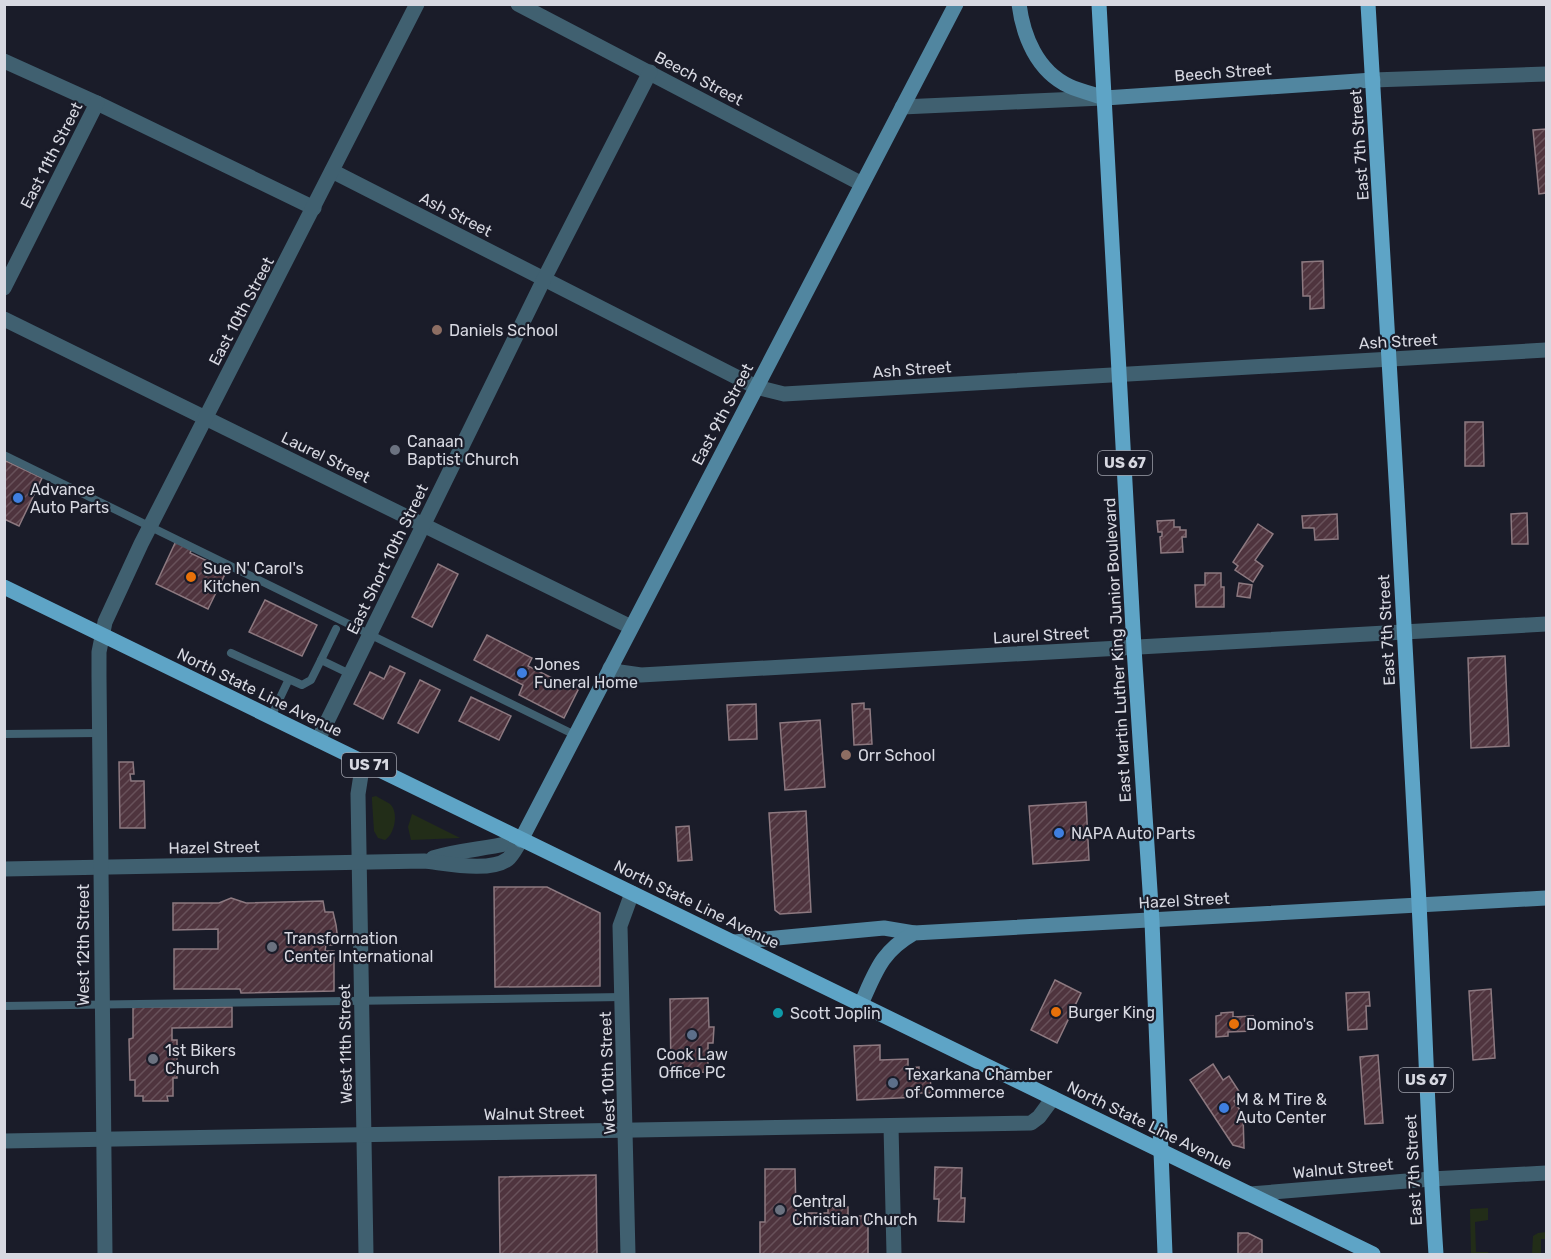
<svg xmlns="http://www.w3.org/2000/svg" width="1551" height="1259" font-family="Rubik,sans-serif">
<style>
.green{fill:#222d18}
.building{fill:url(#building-hatch);stroke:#8d7980;stroke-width:1.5}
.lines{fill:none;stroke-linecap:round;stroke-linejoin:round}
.lane{stroke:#406070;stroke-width:8}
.street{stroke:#406070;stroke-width:15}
.secondary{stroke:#5186a0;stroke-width:15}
.primary{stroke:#5ea4c6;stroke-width:15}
.education-dot{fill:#8d6e63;stroke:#1a1c29;stroke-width:2}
.worship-dot{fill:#6b7280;stroke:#1a1c29;stroke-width:2}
.shop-dot{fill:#3f7fe0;stroke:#1a1c29;stroke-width:2}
.food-dot{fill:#e8710a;stroke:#1a1c29;stroke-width:2}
.culture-dot{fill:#0f9aa8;stroke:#1a1c29;stroke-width:2}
.service-dot{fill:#5c6f8a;stroke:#1a1c29;stroke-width:2}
.labels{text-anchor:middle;stroke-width:4.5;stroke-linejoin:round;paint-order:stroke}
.shield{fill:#1a1c29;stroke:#9ea0aa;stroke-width:1.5}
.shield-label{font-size:15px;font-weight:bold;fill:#d7d8e1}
.street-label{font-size:16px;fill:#d7d8e1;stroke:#1a1c29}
.poi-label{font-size:16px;fill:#d7d8e1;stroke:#1a1c29;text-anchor:start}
</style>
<defs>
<pattern id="building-hatch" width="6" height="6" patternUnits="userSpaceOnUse" patternTransform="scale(1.5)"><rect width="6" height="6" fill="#4f343e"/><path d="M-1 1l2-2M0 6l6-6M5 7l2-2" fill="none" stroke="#68515a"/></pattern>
</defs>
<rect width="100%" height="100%" fill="#1a1c29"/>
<g class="green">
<path d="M376 796C380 799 386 801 390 804 399 812 395 834 385 840L378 838 374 831 372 801V797Z"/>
<polygon points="412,814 460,838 411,840 408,827"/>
<polygon points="1488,1208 1488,1220 1475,1222 1476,1252 1488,1252 1489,1254 1471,1254 1470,1209"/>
<polygon points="1546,1232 1546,1239 1541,1239 1541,1254 1532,1254 1533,1236 1538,1233"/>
</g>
<g class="building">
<polygon points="1546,129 1546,193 1539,194 1533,130"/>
<polygon points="1323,261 1324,308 1310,309 1310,296 1303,296 1302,262"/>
<polygon points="1465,422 1483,422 1484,466 1465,466"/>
<polygon points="4,460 42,478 19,526 4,519"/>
<polygon points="1527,513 1528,544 1512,544 1511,514"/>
<polygon points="1337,514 1338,539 1315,540 1314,528 1303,528 1302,516"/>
<polygon points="1174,520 1174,527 1180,527 1180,530 1186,530 1186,537 1182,537 1183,552 1161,553 1160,537 1162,536 1162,532 1158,532 1157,521"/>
<polygon points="1258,524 1273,534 1255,560 1263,566 1253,582 1235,570 1238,566 1233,562"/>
<polygon points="176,541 192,549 190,553 227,570 208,609 156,584"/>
<polygon points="438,564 458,574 432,627 412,617"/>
<polygon points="1205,573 1221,573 1221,587 1224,587 1224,607 1196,607 1195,585 1205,585"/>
<polygon points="1239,583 1252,585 1250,598 1237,596"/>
<polygon points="265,600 317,625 302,656 249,632"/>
<polygon points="487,635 532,658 528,666 564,684 566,681 579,688 564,718 519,695 523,685 474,660"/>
<polygon points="1505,656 1509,746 1471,748 1468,658"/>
<polygon points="390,666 405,673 383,719 354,704 370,672 384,679"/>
<polygon points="420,680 440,690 418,733 398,723"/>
<polygon points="471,697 511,716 499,740 459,721"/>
<polygon points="864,703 864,709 870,709 872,744 854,745 852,704"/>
<polygon points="756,704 757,739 729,740 727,705"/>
<polygon points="820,720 825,787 785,790 780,723"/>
<polygon points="119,762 133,762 134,774 130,774 131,781 144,781 145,828 120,828"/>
<polygon points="1086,802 1089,860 1033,864 1029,806"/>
<polygon points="806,811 811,912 780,914 775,910 769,813"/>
<polygon points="689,826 692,860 678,861 676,827"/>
<polygon points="494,887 547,887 600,913 600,986 495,987"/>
<polygon points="231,898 246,903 323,901 325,912 333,912 336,925 337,933 333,945 326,945 325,951 334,951 334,991 241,993 240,989 174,989 174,949 218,949 218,929 173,930 173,903 219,903"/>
<polygon points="1055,980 1081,993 1057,1043 1031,1030"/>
<polygon points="1491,989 1495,1058 1473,1060 1469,991"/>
<polygon points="1369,992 1370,1006 1366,1006 1367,1029 1348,1030 1346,993"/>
<polygon points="708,998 709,1027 714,1027 713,1043 708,1043 708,1072 671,1073 670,999"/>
<polygon points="133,1007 232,1007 232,1027 172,1028 172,1040 177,1040 177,1078 173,1078 173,1096 167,1096 168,1101 143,1101 143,1096 135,1096 135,1080 130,1080 129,1039 133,1038"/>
<polygon points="1233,1012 1233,1017 1253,1016 1253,1031 1228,1032 1228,1036 1216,1037 1216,1016 1221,1015 1221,1013"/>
<polygon points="880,1045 880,1060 908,1059 908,1068 919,1067 919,1073 930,1072 931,1093 919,1093 919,1097 857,1100 854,1046"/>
<polygon points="1378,1055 1383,1123 1365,1124 1360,1057"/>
<polygon points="1213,1064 1223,1080 1229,1076 1242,1096 1234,1101 1243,1115 1244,1148 1233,1145 1190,1080"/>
<polygon points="935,1167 962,1168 961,1198 965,1198 964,1222 938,1221 939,1199 934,1199"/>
<polygon points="765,1169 795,1169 796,1213 828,1213 828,1208 848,1207 848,1216 868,1216 868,1254 760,1254 760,1222 765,1222"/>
<polygon points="596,1175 597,1254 500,1254 499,1177"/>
<polygon points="1238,1233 1248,1233 1262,1240 1262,1254 1238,1254"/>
</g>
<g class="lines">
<g class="lane">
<polyline points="4,455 575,735"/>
<polyline points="336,629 321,660 350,674"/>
<polyline points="231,653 302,685 311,680 321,660"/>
<polyline points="271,717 288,681"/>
<polyline points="4,734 99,733"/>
<polyline points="4,1006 623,997"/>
</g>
<g class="street">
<polyline points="518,4 862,184"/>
<polyline points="4,61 97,103 314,208"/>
<polyline points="1373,80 1546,74"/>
<polyline points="902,107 1102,98"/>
<polyline points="332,171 756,387 784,394 1546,350"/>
<polyline points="4,288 97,103"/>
<polyline points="4,319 631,627"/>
<polyline points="610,668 620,672 641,675 1546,624"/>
<polyline points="318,740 544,279 650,72"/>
<polyline points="363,762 358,794 366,1254"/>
<path d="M433 858C462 849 492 849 521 840"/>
<path d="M4 869 424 861C445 863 490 873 508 859 513 855 517 846 521 840"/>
<polyline points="891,1126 894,1254"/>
<polyline points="4,1141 1031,1123 1039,1117 1053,1098"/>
<polyline points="1250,1194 1431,1179 1546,1173"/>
<polyline points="105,1254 99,677 99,652 105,622 141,544 417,4"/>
<polyline points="628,1254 620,926 632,893"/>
</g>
<g class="secondary">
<path d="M1019 4C1023 36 1037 71 1069 86 1080 91 1093 94 1105 98L1373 80"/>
<polyline points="521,840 956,4"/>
<polyline points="734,942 884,928 914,933"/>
<path d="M861 1004C876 971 881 952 914 933L1546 898"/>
</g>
<g class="primary">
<polyline points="1099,4 1134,648 1152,921 1165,1254"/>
<path d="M1368 4C1387 304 1403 603 1419 903 1425 1020 1428 1137 1436 1254"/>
<polyline points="4,587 1373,1254"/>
</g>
</g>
<g class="education-dot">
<circle cx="437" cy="330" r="6"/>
<circle cx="846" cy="755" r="6"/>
</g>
<g class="worship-dot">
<circle cx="395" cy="450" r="6"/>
<circle cx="272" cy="947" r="6"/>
<circle cx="153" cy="1059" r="6"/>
<circle cx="780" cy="1210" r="6"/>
</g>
<g class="shop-dot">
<circle cx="18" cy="498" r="6"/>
<circle cx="522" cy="673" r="6"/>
<circle cx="1059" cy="833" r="6"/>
<circle cx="1224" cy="1108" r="6"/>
</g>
<g class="food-dot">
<circle cx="191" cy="577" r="6"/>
<circle cx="1056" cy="1012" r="6"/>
<circle cx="1234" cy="1024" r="6"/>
</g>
<circle class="culture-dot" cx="778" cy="1013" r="6"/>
<g class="service-dot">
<circle cx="692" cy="1035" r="6"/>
<circle cx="893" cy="1083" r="6"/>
</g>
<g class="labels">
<g class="shield">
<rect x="1098" y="451" width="54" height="24" rx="4.5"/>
<rect x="342" y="753" width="54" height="24" rx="4.5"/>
<rect x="1399" y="1068" width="54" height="24" rx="4.5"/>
</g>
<g class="shield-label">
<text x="1125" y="468">US 67</text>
<text x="369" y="770">US 71</text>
<text x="1426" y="1085">US 67</text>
</g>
<g class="street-label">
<text transform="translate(1223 72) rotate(-4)" y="6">Beech Street</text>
<text transform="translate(699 78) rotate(28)" y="6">Beech Street</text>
<text transform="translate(1359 145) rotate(-94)" y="6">East 7th Street</text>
<text transform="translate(51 155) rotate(-63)" y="6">East 11th Street</text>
<text transform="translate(456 214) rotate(27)" y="6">Ash Street</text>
<text transform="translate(241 311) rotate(-62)" y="6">East 10th Street</text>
<text transform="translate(1398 341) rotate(-3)" y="6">Ash Street</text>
<text transform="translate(912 369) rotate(-4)" y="6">Ash Street</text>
<text transform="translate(722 414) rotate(-62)" y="6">East 9th Street</text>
<text transform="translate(326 457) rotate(26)" y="6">Laurel Street</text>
<text transform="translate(387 559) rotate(-64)" y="6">East Short 10th Street</text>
<text transform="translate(1386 630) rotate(-93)" y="6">East 7th Street</text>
<text transform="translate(1041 635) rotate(-3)" y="6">Laurel Street</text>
<text transform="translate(1117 650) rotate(-93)" y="6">East Martin Luther King Junior Boulevard</text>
<text transform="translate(260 692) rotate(26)" y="6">North State Line Avenue</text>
<text transform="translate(214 847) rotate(-1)" y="6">Hazel Street</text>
<text transform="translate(1184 900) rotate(-3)" y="6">Hazel Street</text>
<text transform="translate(697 904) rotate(26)" y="6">North State Line Avenue</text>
<text transform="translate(83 945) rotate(-90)" y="6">West 12th Street</text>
<text transform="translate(345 1044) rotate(-91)" y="6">West 11th Street</text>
<text transform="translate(607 1073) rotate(-92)" y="6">West 10th Street</text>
<text transform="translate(534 1113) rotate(-1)" y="6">Walnut Street</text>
<text transform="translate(1150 1125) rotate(26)" y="6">North State Line Avenue</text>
<text transform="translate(1343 1168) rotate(-5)" y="6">Walnut Street</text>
<text transform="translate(1413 1170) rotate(-93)" y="6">East 7th Street</text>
</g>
<g class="poi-label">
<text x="449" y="336">Daniels School</text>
<text x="407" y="447">Canaan<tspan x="407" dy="18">Baptist Church</tspan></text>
<text x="30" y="495">Advance<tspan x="30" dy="18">Auto Parts</tspan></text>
<text x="203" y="574">Sue N' Carol's<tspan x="203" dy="18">Kitchen</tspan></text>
<text x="534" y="670">Jones<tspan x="534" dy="18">Funeral Home</tspan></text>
<text x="858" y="761">Orr School</text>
<text x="1071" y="839">NAPA Auto Parts</text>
<text x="284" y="944">Transformation<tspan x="284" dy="18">Center International</tspan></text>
<text x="1068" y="1018">Burger King</text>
<text x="790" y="1019">Scott Joplin</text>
<text x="1246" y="1030">Domino's</text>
<text x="165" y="1056">1st Bikers<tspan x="165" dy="18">Church</tspan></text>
<text x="692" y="1060" text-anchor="middle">Cook Law<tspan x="692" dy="18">Office PC</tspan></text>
<text x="905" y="1080">Texarkana Chamber<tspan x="905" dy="18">of Commerce</tspan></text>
<text x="1236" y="1105">M &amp; M Tire &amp;<tspan x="1236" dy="18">Auto Center</tspan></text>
<text x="792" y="1207">Central<tspan x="792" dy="18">Christian Church</tspan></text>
</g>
</g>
<rect width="1551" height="1259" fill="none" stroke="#d7d8e1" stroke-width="12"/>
</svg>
